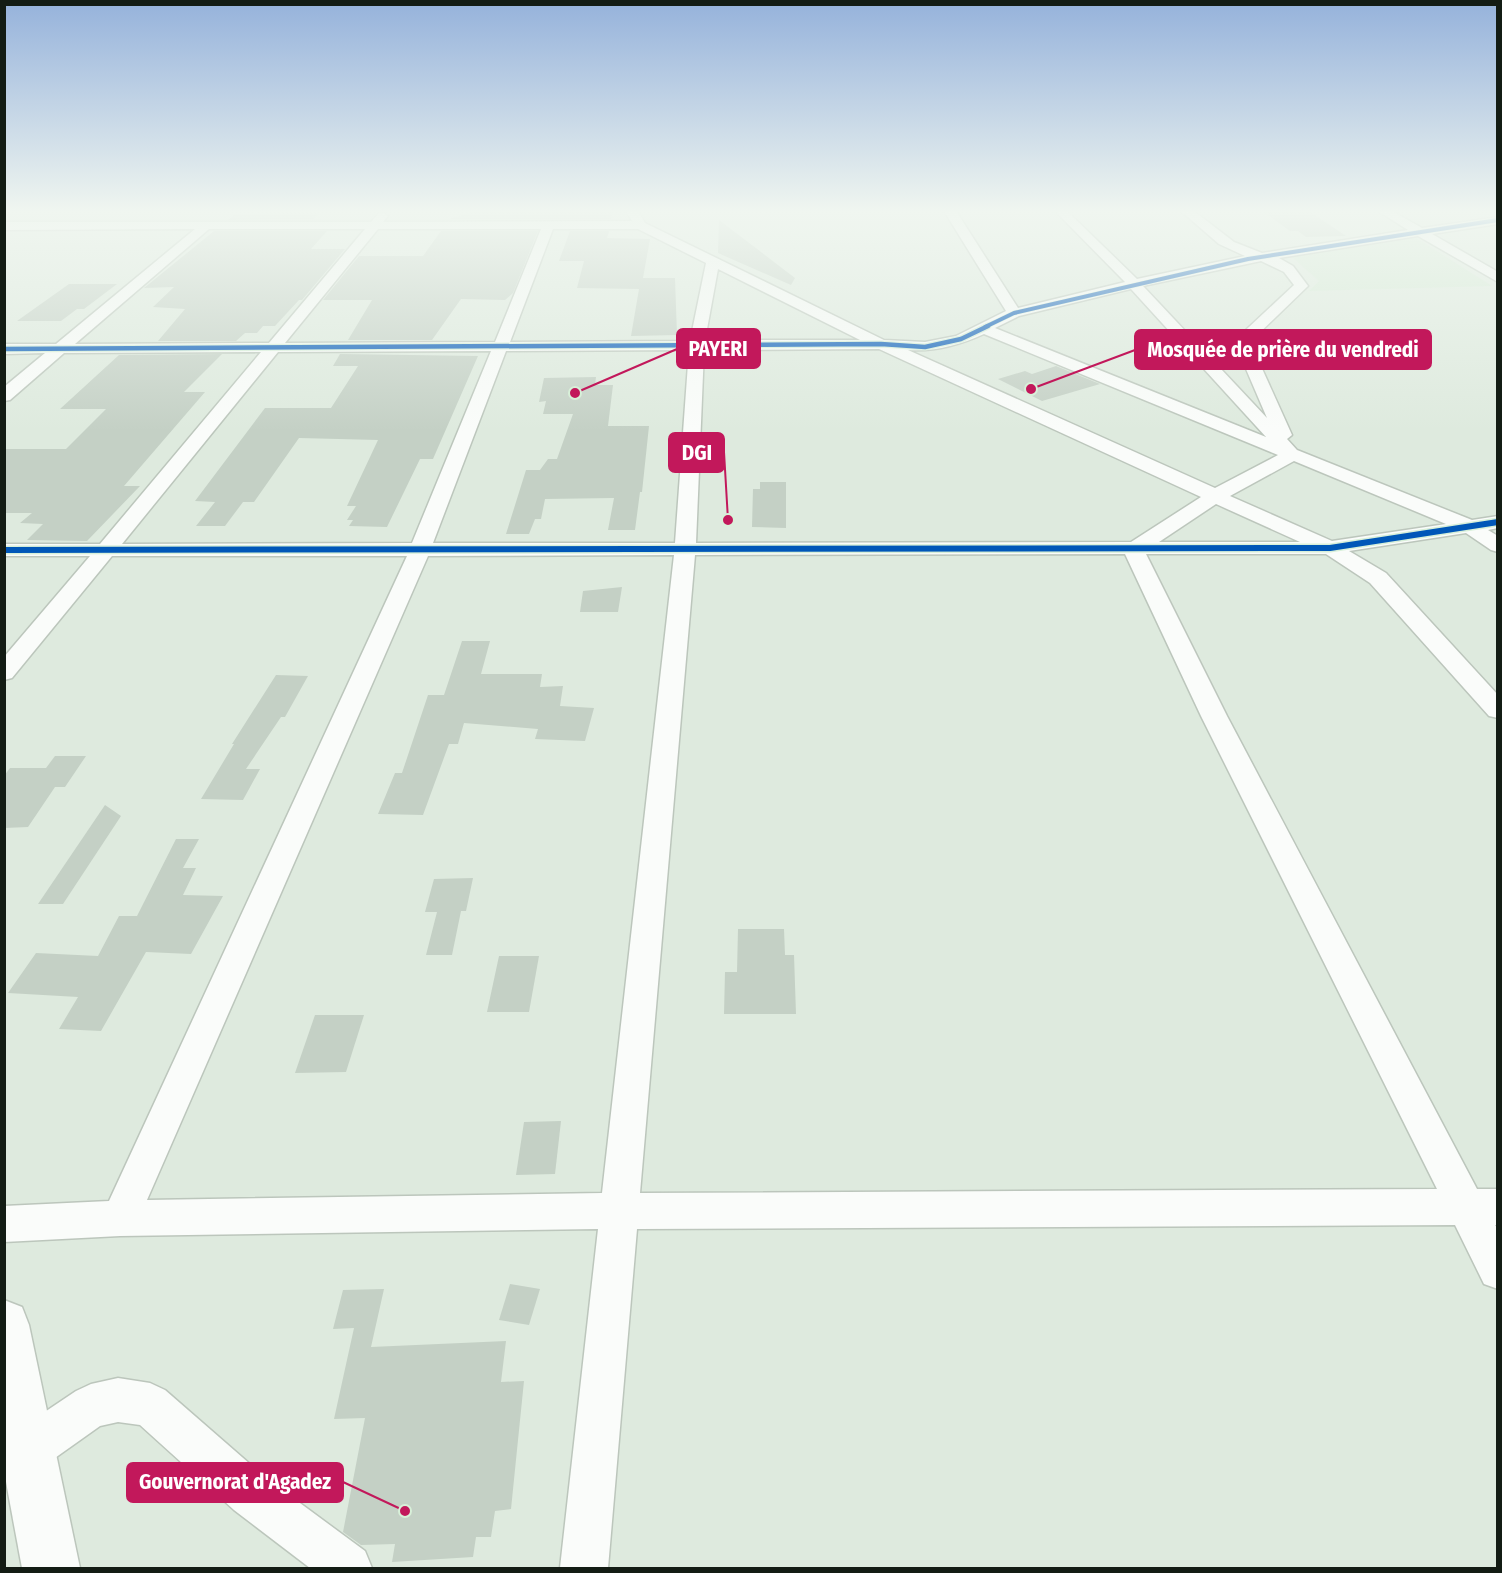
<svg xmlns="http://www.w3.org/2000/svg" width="1502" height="1573" font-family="'Fira Sans Condensed',sans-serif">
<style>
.built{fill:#d4e9d4}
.building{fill:#c4d0c5}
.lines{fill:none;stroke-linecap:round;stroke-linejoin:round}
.minor-casing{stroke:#bcc6bc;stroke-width:3}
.major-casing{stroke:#bcc6bc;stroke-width:3}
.minor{fill:#fafcfa;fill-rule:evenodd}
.major{fill:#fafcfa;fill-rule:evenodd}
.cycleway-far2-casing{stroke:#d8f0d9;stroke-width:5}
.cycleway-far1-casing{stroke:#d8f0d9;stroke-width:7}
.cycleway-casing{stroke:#d8f0d9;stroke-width:9}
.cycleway-far2{stroke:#0057b8;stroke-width:4}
.cycleway-far1{stroke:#0057b8;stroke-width:4.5}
.cycleway{stroke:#0057b8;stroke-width:6}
.leader{fill:none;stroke:#c2185b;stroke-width:2}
.callout-dot{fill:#c2185b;stroke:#d8f0d9;stroke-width:2}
.callout{fill:#c2185b;stroke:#c2185b;stroke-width:2}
.callout-label{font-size:21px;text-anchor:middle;font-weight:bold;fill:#fff}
</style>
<rect width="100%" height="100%" fill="#deeade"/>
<polygon class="built" points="1413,236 1492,286 1309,291 1319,281 1292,257"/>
<g class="building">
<polygon points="476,211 613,211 611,219 449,219"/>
<polygon points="1262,211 1309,211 1346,236 1306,237 1298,231 1290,231"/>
<polygon points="319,213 313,219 338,219 228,220 235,214"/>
<polygon points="719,220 795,278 791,285 718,253"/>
<polygon points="214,231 327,231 311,249 345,249 302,300 299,300 275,326 263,326 257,333 245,333 236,341 158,341 185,309 153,307 174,287 144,288"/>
<polygon points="441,231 538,231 513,293 505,300 461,299 432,340 348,340 372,300 323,300 359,256 423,256"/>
<polygon points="570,231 609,231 607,238 650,239 643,278 675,278 677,335 631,336 639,289 577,288 584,261 559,261"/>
<polygon points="69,284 117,284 84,309 77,309 61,321 17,321"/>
<polygon points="222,354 184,392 205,392 124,486 140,486 87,541 27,540 43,524 20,523 32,513 4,513 4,449 66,449 106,409 60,409 119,355"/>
<polygon points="340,354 478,356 433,459 420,459 387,527 349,526 353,520 347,520 356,506 347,506 378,440 299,438 254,502 243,502 225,526 196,526 215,502 195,501 265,408 331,408 358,366 333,366"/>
<polygon points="1056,366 1100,384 1042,401 998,379 1025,371 1032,374"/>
<polygon points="596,377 595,385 613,385 608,426 649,426 642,492 640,492 635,530 608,530 614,498 545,499 541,519 535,519 529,534 506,534 526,470 540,470 548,459 557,459 573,414 543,414 546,401 539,402 544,378"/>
<polygon points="760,482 786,482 786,528 752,527 753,489 760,489"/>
<polygon points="622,587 618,612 580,612 583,591"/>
<polygon points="462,641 490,641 481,674 542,674 540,687 563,686 560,706 594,708 585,741 535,739 538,729 464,723 458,744 449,744 423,815 378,814 395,773 402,773 428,695 444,695"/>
<polygon points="276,675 308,676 285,717 281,717 246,769 260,769 243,800 201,799 234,744 232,744"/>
<polygon points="55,756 86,756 65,787 55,787 28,827 4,828 4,776 10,768 46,768"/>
<polygon points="105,805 121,816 63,904 38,904"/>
<polygon points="176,839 199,839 183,868 196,868 183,895 223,896 191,954 146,952 101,1031 59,1029 78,997 8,993 36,953 98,956 119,916 137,916"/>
<polygon points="473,878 466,911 461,911 452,955 426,955 437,912 425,912 434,879"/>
<polygon points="738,929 784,929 785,955 794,955 796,1014 724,1014 725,972 737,972"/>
<polygon points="499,956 539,956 529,1012 487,1012"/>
<polygon points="315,1015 364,1015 346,1072 295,1073"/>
<polygon points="561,1121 555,1174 516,1175 524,1122"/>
<polygon points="510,1284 540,1289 529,1325 499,1320"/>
<polygon points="384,1289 371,1347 506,1341 501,1382 524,1381 511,1509 495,1511 491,1537 476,1537 473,1557 392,1562 395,1544 361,1545 343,1532 365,1418 334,1419 354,1328 333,1329 343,1290"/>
</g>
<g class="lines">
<defs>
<g id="minor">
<path d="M626 211H638L645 223 884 340 925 342 956 336 1006 311 944 211H956L1018 308 1125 282 1055 211H1067L1137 279 1245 256 1219 244 1181 211H1194L1234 242 1262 253 1408 230 1378 211H1392L1422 228 1498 217V224L1432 234 1498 272V282L1418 236 1279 258 1293 266 1308 286 1250 342 1292 435 1287 439 1297 450 1472 520 1498 516V528L1488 530 1498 536V552L1491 550 1466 533 1349 551 1386 573 1498 695V718L1489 716 1370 583 1326 554H1146L1227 716 1477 1189H1498V1225H1495L1498 1229V1289L1484 1284 1455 1225 637 1229 608 1568H560L598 1229 120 1236 4 1242V1206L109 1201 407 556H112L12 678 4 680V657L90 556H4V544H100L261 352 64 353 10 400 4 401V387L45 353 4 354V344H56L195 229 4 230V222H371L378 214 382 212 388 216 383 222 632 221ZM209 229H365L269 343 75 344ZM378 229H541L495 342 285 343ZM553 229H638L706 263 690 341 510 342ZM1261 261 1284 272 1294 285 1234 341 1267 418 1143 286ZM718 269 860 340H705ZM1131 289 1266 437 995 328 1019 316ZM984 334 1278 455 1215 488 908 350C934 352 960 345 984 334ZM879 349 1201 497 1131 542 696 543 704 350ZM689 350 675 543H433L506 351ZM491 351 412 543 122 544 278 352ZM1294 461 1446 524 1332 541 1230 496ZM1216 504 1300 542H1159ZM1125 554 1201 716 1437 1189 640 1193 695 555ZM674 555 602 1193 147 1200 428 556Z"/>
<polygon points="118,1378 150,1383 165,1390 266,1478 365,1551 372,1568 310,1568 234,1510 140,1425 118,1422 100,1426 38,1470 22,1476 6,1470 6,1438 76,1391 91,1384"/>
</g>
<polygon id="major" points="4,1300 22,1307 29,1325 80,1568 22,1568 4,1471"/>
</defs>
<use href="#minor" class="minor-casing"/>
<use href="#major" class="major-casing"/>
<use href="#minor" class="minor"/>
<use href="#major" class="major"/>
<defs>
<polyline id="cycleway-far2" points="985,327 1014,313 1248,259 1498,220"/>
<polyline id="cycleway-far1" points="4,349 881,344 925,347 961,339 988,326"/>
<polyline id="cycleway" points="4,550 1330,548 1498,522"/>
</defs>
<use href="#cycleway-far2" class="cycleway-far2-casing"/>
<use href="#cycleway-far1" class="cycleway-far1-casing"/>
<use href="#cycleway" class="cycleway-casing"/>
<use href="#cycleway-far2" class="cycleway-far2"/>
<use href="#cycleway-far1" class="cycleway-far1"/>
<use href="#cycleway" class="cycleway"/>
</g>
<linearGradient id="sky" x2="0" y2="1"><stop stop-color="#95b2db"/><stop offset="0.49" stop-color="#f0f6f0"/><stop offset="1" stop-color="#f0f6f0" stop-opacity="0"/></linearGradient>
<rect width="1502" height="431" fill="url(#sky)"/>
<path class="leader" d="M575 393L677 349M1031 389L1135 350M728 520L724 452M405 1511L343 1482"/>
<g class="callout-dot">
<circle cx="575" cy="393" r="6"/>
<circle cx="1031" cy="389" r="6"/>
<circle cx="728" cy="520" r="6"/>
<circle cx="405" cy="1511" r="6"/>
</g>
<g class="callout">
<rect x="677" y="329" width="83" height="39" rx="6"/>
<rect x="1135" y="330" width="296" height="39" rx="6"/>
<rect x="669" y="433" width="55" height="39" rx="6"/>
<rect x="127" y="1463" width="216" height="39" rx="6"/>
</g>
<g class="callout-label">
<text x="718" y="356">PAYERI</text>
<text x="1283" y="357">Mosquée de prière du vendredi</text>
<text x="697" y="460">DGI</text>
<text x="235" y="1489">Gouvernorat d'Agadez</text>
</g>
<rect width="1502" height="1573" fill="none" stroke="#131c14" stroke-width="12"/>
</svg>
